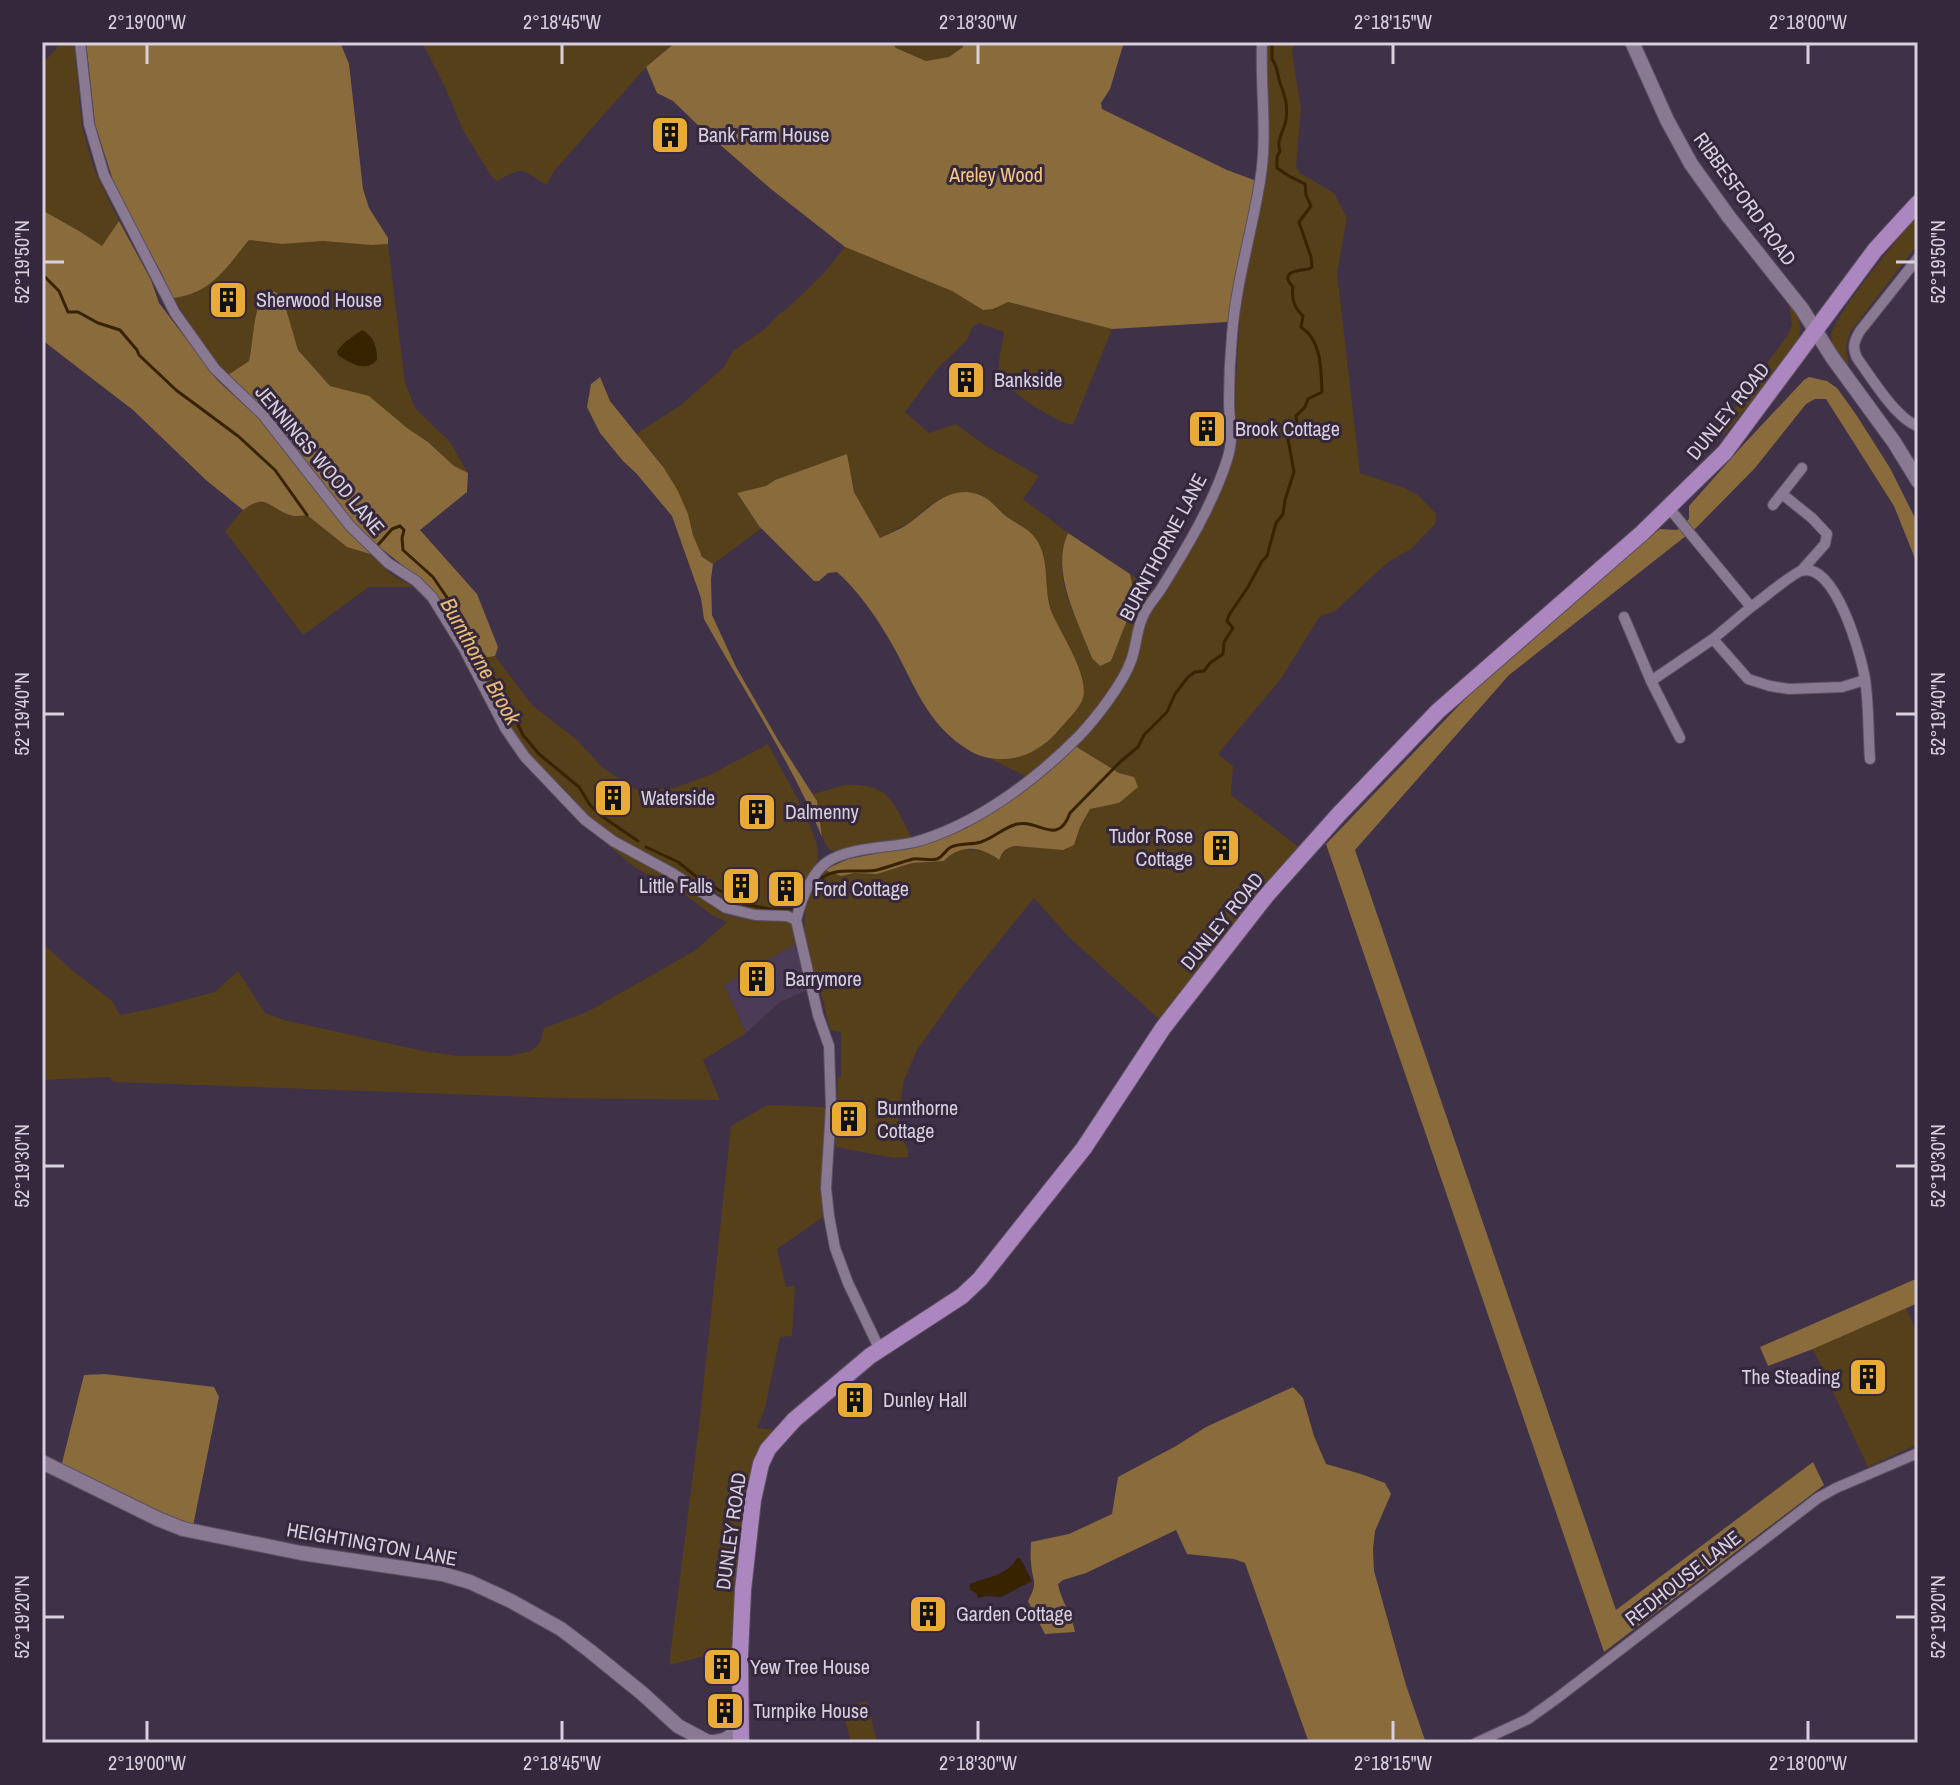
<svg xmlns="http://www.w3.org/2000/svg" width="1960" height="1785" font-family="'Archivo Narrow',sans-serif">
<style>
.built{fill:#4c3b56}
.green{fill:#564019;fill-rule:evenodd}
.forest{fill:#896b3c}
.water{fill:#382300}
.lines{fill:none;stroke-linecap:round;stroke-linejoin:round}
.stream{stroke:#382300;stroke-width:3}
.street-casing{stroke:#5b5062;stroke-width:12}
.secondary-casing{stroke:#5b5062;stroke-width:16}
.primary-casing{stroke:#5b5062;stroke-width:18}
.street{stroke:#897992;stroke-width:10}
.secondary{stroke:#897992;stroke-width:14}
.primary{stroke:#ab86bf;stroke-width:16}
.ticks{fill:none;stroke:#d8d0dd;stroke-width:3}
.labels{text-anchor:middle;stroke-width:6;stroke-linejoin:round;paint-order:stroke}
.poi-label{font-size:20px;fill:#d8d0dd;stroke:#35273c;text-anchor:start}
.park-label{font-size:20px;fill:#f7c980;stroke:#35273c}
.street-label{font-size:20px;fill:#d8d0dd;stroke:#35273c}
.water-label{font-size:22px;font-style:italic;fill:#eabd74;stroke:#35273c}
.neatline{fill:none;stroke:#d8d0dd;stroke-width:3}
.ticks-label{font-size:20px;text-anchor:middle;fill:#d8d0dd}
</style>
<rect width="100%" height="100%" fill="#3f3147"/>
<polygon class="built" points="795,944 807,990 780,1002 746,1033 724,985"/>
<g class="green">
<polygon points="59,42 74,42 82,127 94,169 119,221 102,247 79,231 42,210 42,64 56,49"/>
<path d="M422 42H676L646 67 554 171 546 185C521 168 524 166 497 181L491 176 463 130 445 87Z"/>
<polygon points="892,42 963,42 963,47 949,57 926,61 896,48"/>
<path d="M1266 42H1294L1292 53 1301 108 1296 167 1300 173 1334 193 1347 218 1337 273 1360 473 1402 487 1418 495 1436 514 1435 524 1411 549 1388 562 1334 612 1320 616 1280 680 1218 754 1233 766 1231 795 1300 848 1161 1021 1069 937 1034 898 958 992 917 1050 904 1080 898 1117 900 1135 908 1149V1157L894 1158 836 1147 834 1139 837 1113 838 1077H841V1032L830 1030C826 1016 824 1002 820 988 817 976 810 965 808 952 800 919 805 898 824 870L841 876 854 873 877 874 912 863 944 861 956 850 963 849 988 852 998 860 1008 847 1074 845 1080 827 1090 809 1119 803 1134 777 1119 773 1075 746 1085 737 1126 681 1149 613 1160 599 1225 479 1237 442 1235 398 1241 296 1267 169Z"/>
<path d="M1918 214V244L1850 332 1846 346 1849 370C1842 360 1832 350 1831 337 1831 318 1902 234 1918 214Z"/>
<path d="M249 240 282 244 323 241 371 245 388 244 405 383 415 408 450 442 468 473 454 466 428 442 407 428 345 390 330 386 298 350 284 302 279 294 256 313 254 342 249 361 228 375 217 366 173 298C210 294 226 267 249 240ZM362 330 373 340 377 354 359 366 338 355 344 343Z"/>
<path d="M845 247 952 291 983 310 993 308 1007 302 1112 329 1073 425C1056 422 1001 389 999 370 998 358 1003 344 1004 332L979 323 973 326 967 340 937 369 905 412 929 433 956 424 986 446 1039 476 1023 499 1068 533C1056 560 1063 597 1079 622 1088 636 1101 649 1111 661L1135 600 1130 574 1154 592C1143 620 1134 651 1119 678 1095 717 1061 748 1027 777L989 758C1021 760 1042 752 1062 726L1051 611 1046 588 1044 562 1040 545 1020 524 1009 519 982 495H950L930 505 910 522 880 538 854 492 847 454 775 480 766 486 737 494 759 526 762 528 713 564C709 562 705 560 702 557 693 545 692 523 686 509 674 482 658 455 636 436L642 430 681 405 724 367 733 351 766 328 778 315 790 306 823 274Z"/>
<path d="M1789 300C1796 312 1803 322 1799 337L1764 387 1723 436V423L1787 336 1792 325Z"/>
<polygon points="255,502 270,503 290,516 307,515 347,547 370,554 391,574 414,587 369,587 303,635 225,531 243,510"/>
<path d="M495 656 532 705 577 740 603 768 637 790H656L677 787 710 775 768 744C780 768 817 829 818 853 819 867 801 898 792 910L771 911 752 910 739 906 672 867 616 839 585 815 569 794 528 755 497 704 477 659Z"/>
<path d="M845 785C890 783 893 802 912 839L839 852 830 850C816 834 823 812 813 794Z"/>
<polygon points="596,835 651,865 724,914 735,917 786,922 792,924 794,928 795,944 724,985 746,1033 703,1060 720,1100 559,1098 114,1082 109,1077 42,1080 42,943 72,970 112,1001 120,1015 155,1008 215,992 238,971 265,1013 284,1020 423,1051 458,1056 509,1056 531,1051 540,1043 544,1028 587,1012 696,950 727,922 712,915 676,888 652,878 632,865"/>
<polygon points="768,1105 826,1107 822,1189 823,1217 777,1249 786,1287 795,1286 792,1336 780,1337 765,1408 757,1428 774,1430 766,1441 733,1656 705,1656 669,1665 699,1426 731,1126"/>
<polygon points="1906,1308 1918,1336 1918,1444 1868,1467 1813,1349"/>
<polygon points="867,1701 877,1743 851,1743 842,1708"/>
</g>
<g class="forest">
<path d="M86 42H340L349 64 363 189 369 208 388 238V244L371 245 323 241 282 244 249 240C226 268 211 294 173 298L162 274 116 190 95 124Z"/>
<polygon points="676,42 891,42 896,48 926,61 949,57 963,47 963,42 1124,42 1110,89 1101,103 1102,109 1227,170 1254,180 1254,183 1257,184 1236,270 1228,322 1112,329 1008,302 993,309 983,310 952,291 845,247 771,189 702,129 673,101 657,93 646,67"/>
<path d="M42 210 79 231 102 246 119 221 151 280 159 303 218 381 265 424 228 375 249 361C254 340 253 302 268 289L279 294 284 302 298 350 330 386 369 396 407 428 428 442 454 466 468 473 467 492 420 530 477 594 498 647 495 656 477 659 452 622 444 601 436 596 426 584 382 549 370 554 347 547 307 515C300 516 293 517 287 514 266 505 266 494 243 510L206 480 133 410 42 340Z"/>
<path d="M600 377 610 401 664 468 678 491 688 514 693 535 702 557 713 564 711 579 712 615 736 667 778 740 817 801 822 837C791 761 744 691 704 619L701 598 672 516 636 473 623 461 600 433 587 407 591 384Z"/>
<polygon points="1809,377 1827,381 1837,388 1855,413 1890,468 1918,524 1918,566 1894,506 1826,399 1815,399 1806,404 1755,468 1696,528 1509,675 1355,850 1616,1610 1813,1462 1824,1485 1604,1652 1326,844 1467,697 1503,663 1647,538 1660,529 1677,530 1689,519 1689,506 1744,444 1804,380"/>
<path d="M847 454 854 492 880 538C891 533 903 528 912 521 928 509 943 492 965 492 969 492 978 494 982 496 993 501 1000 513 1010 519 1021 526 1031 530 1038 542 1050 563 1043 590 1052 613 1061 634 1089 675 1083 698 1080 707 1072 715 1065 723 1058 730 1053 738 1044 744 1023 761 993 764 970 751 924 723 915 683 889 639 875 615 858 591 837 572L828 573 819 581H814L759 526 737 493 766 486 775 480Z"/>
<path d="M1068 533 1130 574 1135 600 1111 661 1100 666 1092 658C1078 620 1050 572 1068 533Z"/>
<path d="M1075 746 1119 773 1134 777 1138 787 1119 803 1090 809 1080 827 1074 845 1063 850 1015 846C1005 848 1003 851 999 860 981 846 960 844 944 861L912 863 877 874 854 873 841 876 824 870 848 859 910 847 967 828 985 816Z"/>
<polygon points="1918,1278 1918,1303 1813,1349 1768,1366 1760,1347"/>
<polygon points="105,1374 214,1387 219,1397 193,1526 180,1523 61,1467 84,1375"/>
<path d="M1293 1387 1303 1398 1314 1436 1326 1464 1361 1474 1385 1483 1391 1494 1375 1531 1373 1549 1374 1571 1406 1685 1426 1743H1309L1245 1563 1234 1559 1187 1554 1176 1530 1086 1573 1063 1580 1058 1584C1061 1601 1072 1614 1075 1632L1045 1634 1028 1601C1039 1580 1032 1583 1031 1562 1030 1556 1031 1548 1031 1542L1069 1534 1112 1514 1118 1477 1176 1446 1206 1427Z"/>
</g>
<g class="water">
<path d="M362 330C374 336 377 347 377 360 366 373 349 363 338 355L337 351 344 343Z"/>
<path d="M1017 1558H1020L1032 1581 1001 1597 986 1596 978 1598 976 1593 970 1590V1584C987 1577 1007 1576 1017 1558Z"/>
</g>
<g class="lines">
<g class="stream">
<polyline points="42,274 59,291 68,312 78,312 98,323 120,330 137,350 139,355 176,390 238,436 275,470 307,515"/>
<polyline points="377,546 392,529 400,526 404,530 402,538 403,550 433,577 446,596 503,694 523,735 539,754 579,787 590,805 600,815 638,841"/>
<polyline points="646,847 678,862 698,878"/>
<path d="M819 880C837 865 858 874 877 870 889 867 901 862 913 859 920 858 930 861 937 859 943 857 945 850 951 847 960 843 971 845 981 842 993 838 1002 829 1014 825 1037 816 1057 849 1070 813L1120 762 1138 747 1144 735 1167 712 1175 694 1188 677 1195 672 1204 671 1210 663 1223 654 1224 642 1233 628 1227 621 1229 615 1248 587 1262 561 1267 556 1276 523 1283 514 1285 500 1294 472 1288 439 1298 429 1296 416 1305 407 1308 399 1322 392C1321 369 1322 341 1301 327L1303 316C1294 308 1291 299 1293 287 1279 272 1297 270 1309 269L1312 267 1311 257 1299 222 1311 206 1306 195 1305 184 1289 176 1277 168V157L1280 151C1276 140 1284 131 1286 120 1288 105 1285 96 1280 83 1277 74 1278 67 1272 59V42"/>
<polyline points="709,884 727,895 734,897 738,903 770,909 792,908"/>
</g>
<defs>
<g id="street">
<polyline points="80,42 89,124 104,175 175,313 215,369 263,415 350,526 388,563 416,581 432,597 463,647 505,728 525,757 585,820 613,841 672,873 726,908 755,915 787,916 796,920"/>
<path d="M1918 258 1860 331C1854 341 1852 347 1857 358 1871 377 1896 419 1918 426"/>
<polyline points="1782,494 1812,518 1827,534 1825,544 1801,571"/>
<polyline points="1773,505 1802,468"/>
<path d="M1669 508 1751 607C1760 601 1793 573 1801 571 1835 560 1861 655 1865 679 1869 705 1868 733 1870 759"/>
<polyline points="1624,617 1651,681 1680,738"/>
<polyline points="1713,639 1748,679 1770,686 1789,689 1842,687 1865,680"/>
<polyline points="1651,681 1713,639 1751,607"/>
<path d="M880 1350 848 1283 835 1248 829 1216 826 1188 831 1107 829 1046 818 1015 796 920C801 901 810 874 827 862 849 847 889 848 915 842 976 825 1036 780 1080 735 1097 717 1123 683 1131 661 1137 645 1136 629 1144 614 1148 605 1155 598 1161 589 1186 549 1212 506 1227 460 1235 434 1229 426 1229 401 1229 379 1230 357 1232 335 1236 282 1252 232 1260 181 1268 135 1260 88 1262 42"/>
<polyline points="1476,1743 1528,1719 1556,1699 1818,1498 1836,1488 1918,1453"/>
</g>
<g id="secondary">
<polyline points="1632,42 1667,120 1691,164 1729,217 1802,309 1832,357 1894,442 1918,481"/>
<polyline points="42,1462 158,1519 183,1529 301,1553 443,1574 470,1582 511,1601 561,1629 590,1651 643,1694 678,1726 710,1743"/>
<path d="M709 1742C725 1742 732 1738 740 1724"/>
</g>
<polyline id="primary" points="741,1743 740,1655 743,1590 753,1500 761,1464 768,1449 794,1420 870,1356 962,1296 980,1279 1084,1148 1163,1028 1266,896 1307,850 1339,814 1438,711 1642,533 1725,452 1875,250 1918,203"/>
</defs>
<use href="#street" class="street-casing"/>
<use href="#secondary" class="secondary-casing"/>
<use href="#primary" class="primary-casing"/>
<use href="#street" class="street"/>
<use href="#secondary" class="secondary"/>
<use href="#primary" class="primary"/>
</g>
<path class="ticks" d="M147 44V64M562 44V64M978 44V64M1393 44V64M1808 44V64M44 262H64M1896 262H1916M44 714H64M1896 714H1916M44 1166H64M1896 1166H1916M44 1617H64M1896 1617H1916M147 1721V1741M562 1721V1741M978 1721V1741M1393 1721V1741M1808 1721V1741"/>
<defs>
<symbol id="building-square" viewBox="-11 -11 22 22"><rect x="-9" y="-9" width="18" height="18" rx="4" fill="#e9ab38" stroke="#35273c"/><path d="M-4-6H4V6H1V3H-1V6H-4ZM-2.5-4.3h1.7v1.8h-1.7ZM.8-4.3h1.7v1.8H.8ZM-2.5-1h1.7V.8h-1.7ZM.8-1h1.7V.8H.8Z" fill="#111"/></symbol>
</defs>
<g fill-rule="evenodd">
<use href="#building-square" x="648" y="113" width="44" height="44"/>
<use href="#building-square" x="206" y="278" width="44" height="44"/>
<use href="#building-square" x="944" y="358" width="44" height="44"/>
<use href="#building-square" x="1185" y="407" width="44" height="44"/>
<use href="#building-square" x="591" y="776" width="44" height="44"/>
<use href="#building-square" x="735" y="790" width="44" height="44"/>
<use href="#building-square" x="1199" y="826" width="44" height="44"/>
<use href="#building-square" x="719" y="864" width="44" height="44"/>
<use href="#building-square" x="764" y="867" width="44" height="44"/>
<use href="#building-square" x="735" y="957" width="44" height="44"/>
<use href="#building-square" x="827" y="1097" width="44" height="44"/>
<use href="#building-square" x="1846" y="1355" width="44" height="44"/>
<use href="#building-square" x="833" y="1378" width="44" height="44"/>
<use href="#building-square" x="906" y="1592" width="44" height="44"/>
<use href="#building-square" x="700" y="1645" width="44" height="44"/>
<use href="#building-square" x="703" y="1689" width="44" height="44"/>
</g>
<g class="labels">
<g class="poi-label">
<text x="698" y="142">Bank Farm House</text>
<text x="256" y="307">Sherwood House</text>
<text x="994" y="387">Bankside</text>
<text x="1235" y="436">Brook Cottage</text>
<text x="641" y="805">Waterside</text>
<text x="785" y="819">Dalmenny</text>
<text x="1193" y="843" text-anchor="end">Tudor Rose<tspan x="1193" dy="23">Cottage</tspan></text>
<text x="713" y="893" text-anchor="end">Little Falls</text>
<text x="814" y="896">Ford Cottage</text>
<text x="785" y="986">Barrymore</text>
<text x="877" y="1115">Burnthorne<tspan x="877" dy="23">Cottage</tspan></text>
<text x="1840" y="1384" text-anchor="end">The Steading</text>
<text x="883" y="1407">Dunley Hall</text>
<text x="956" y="1621">Garden Cottage</text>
<text x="750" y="1674">Yew Tree House</text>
<text x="753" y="1718">Turnpike House</text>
</g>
<g class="park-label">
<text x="996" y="182">Areley Wood</text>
</g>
<g class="street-label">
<text transform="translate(1745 199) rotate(54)" y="7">RIBBESFORD ROAD</text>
<text transform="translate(1728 411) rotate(-51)" y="7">DUNLEY ROAD</text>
<text transform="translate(320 460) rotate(50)" y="7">JENNINGS WOOD LANE</text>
<text transform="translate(1163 547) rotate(-62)" y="7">BURNTHORNE LANE</text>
<text transform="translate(1222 921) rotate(-51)" y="7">DUNLEY ROAD</text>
<text transform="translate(731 1531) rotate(-82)" y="7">DUNLEY ROAD</text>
<text transform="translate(372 1544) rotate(10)" y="7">HEIGHTINGTON LANE</text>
<text transform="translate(1683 1578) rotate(-38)" y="7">REDHOUSE LANE</text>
</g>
<g class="water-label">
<text transform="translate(481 661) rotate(61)" y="8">Burnthorne Brook</text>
</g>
</g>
<rect width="1960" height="1785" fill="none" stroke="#35273c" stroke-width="88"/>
<rect x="44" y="44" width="1872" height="1697" class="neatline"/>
<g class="ticks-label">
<text x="147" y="29">2°19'00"W</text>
<text x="562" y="29">2°18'45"W</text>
<text x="978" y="29">2°18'30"W</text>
<text x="1393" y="29">2°18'15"W</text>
<text x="1808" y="29">2°18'00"W</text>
<text transform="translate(22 262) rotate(-90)" y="7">52°19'50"N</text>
<text transform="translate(1938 262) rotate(-90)" y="7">52°19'50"N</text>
<text transform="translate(22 714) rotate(-90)" y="7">52°19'40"N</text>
<text transform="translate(1938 714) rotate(-90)" y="7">52°19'40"N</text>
<text transform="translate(22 1166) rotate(-90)" y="7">52°19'30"N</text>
<text transform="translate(1938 1166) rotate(-90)" y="7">52°19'30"N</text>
<text transform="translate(22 1617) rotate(-90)" y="7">52°19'20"N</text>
<text transform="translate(1938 1617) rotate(-90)" y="7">52°19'20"N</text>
<text x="147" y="1770">2°19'00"W</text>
<text x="562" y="1770">2°18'45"W</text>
<text x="978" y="1770">2°18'30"W</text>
<text x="1393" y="1770">2°18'15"W</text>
<text x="1808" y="1770">2°18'00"W</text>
</g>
</svg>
